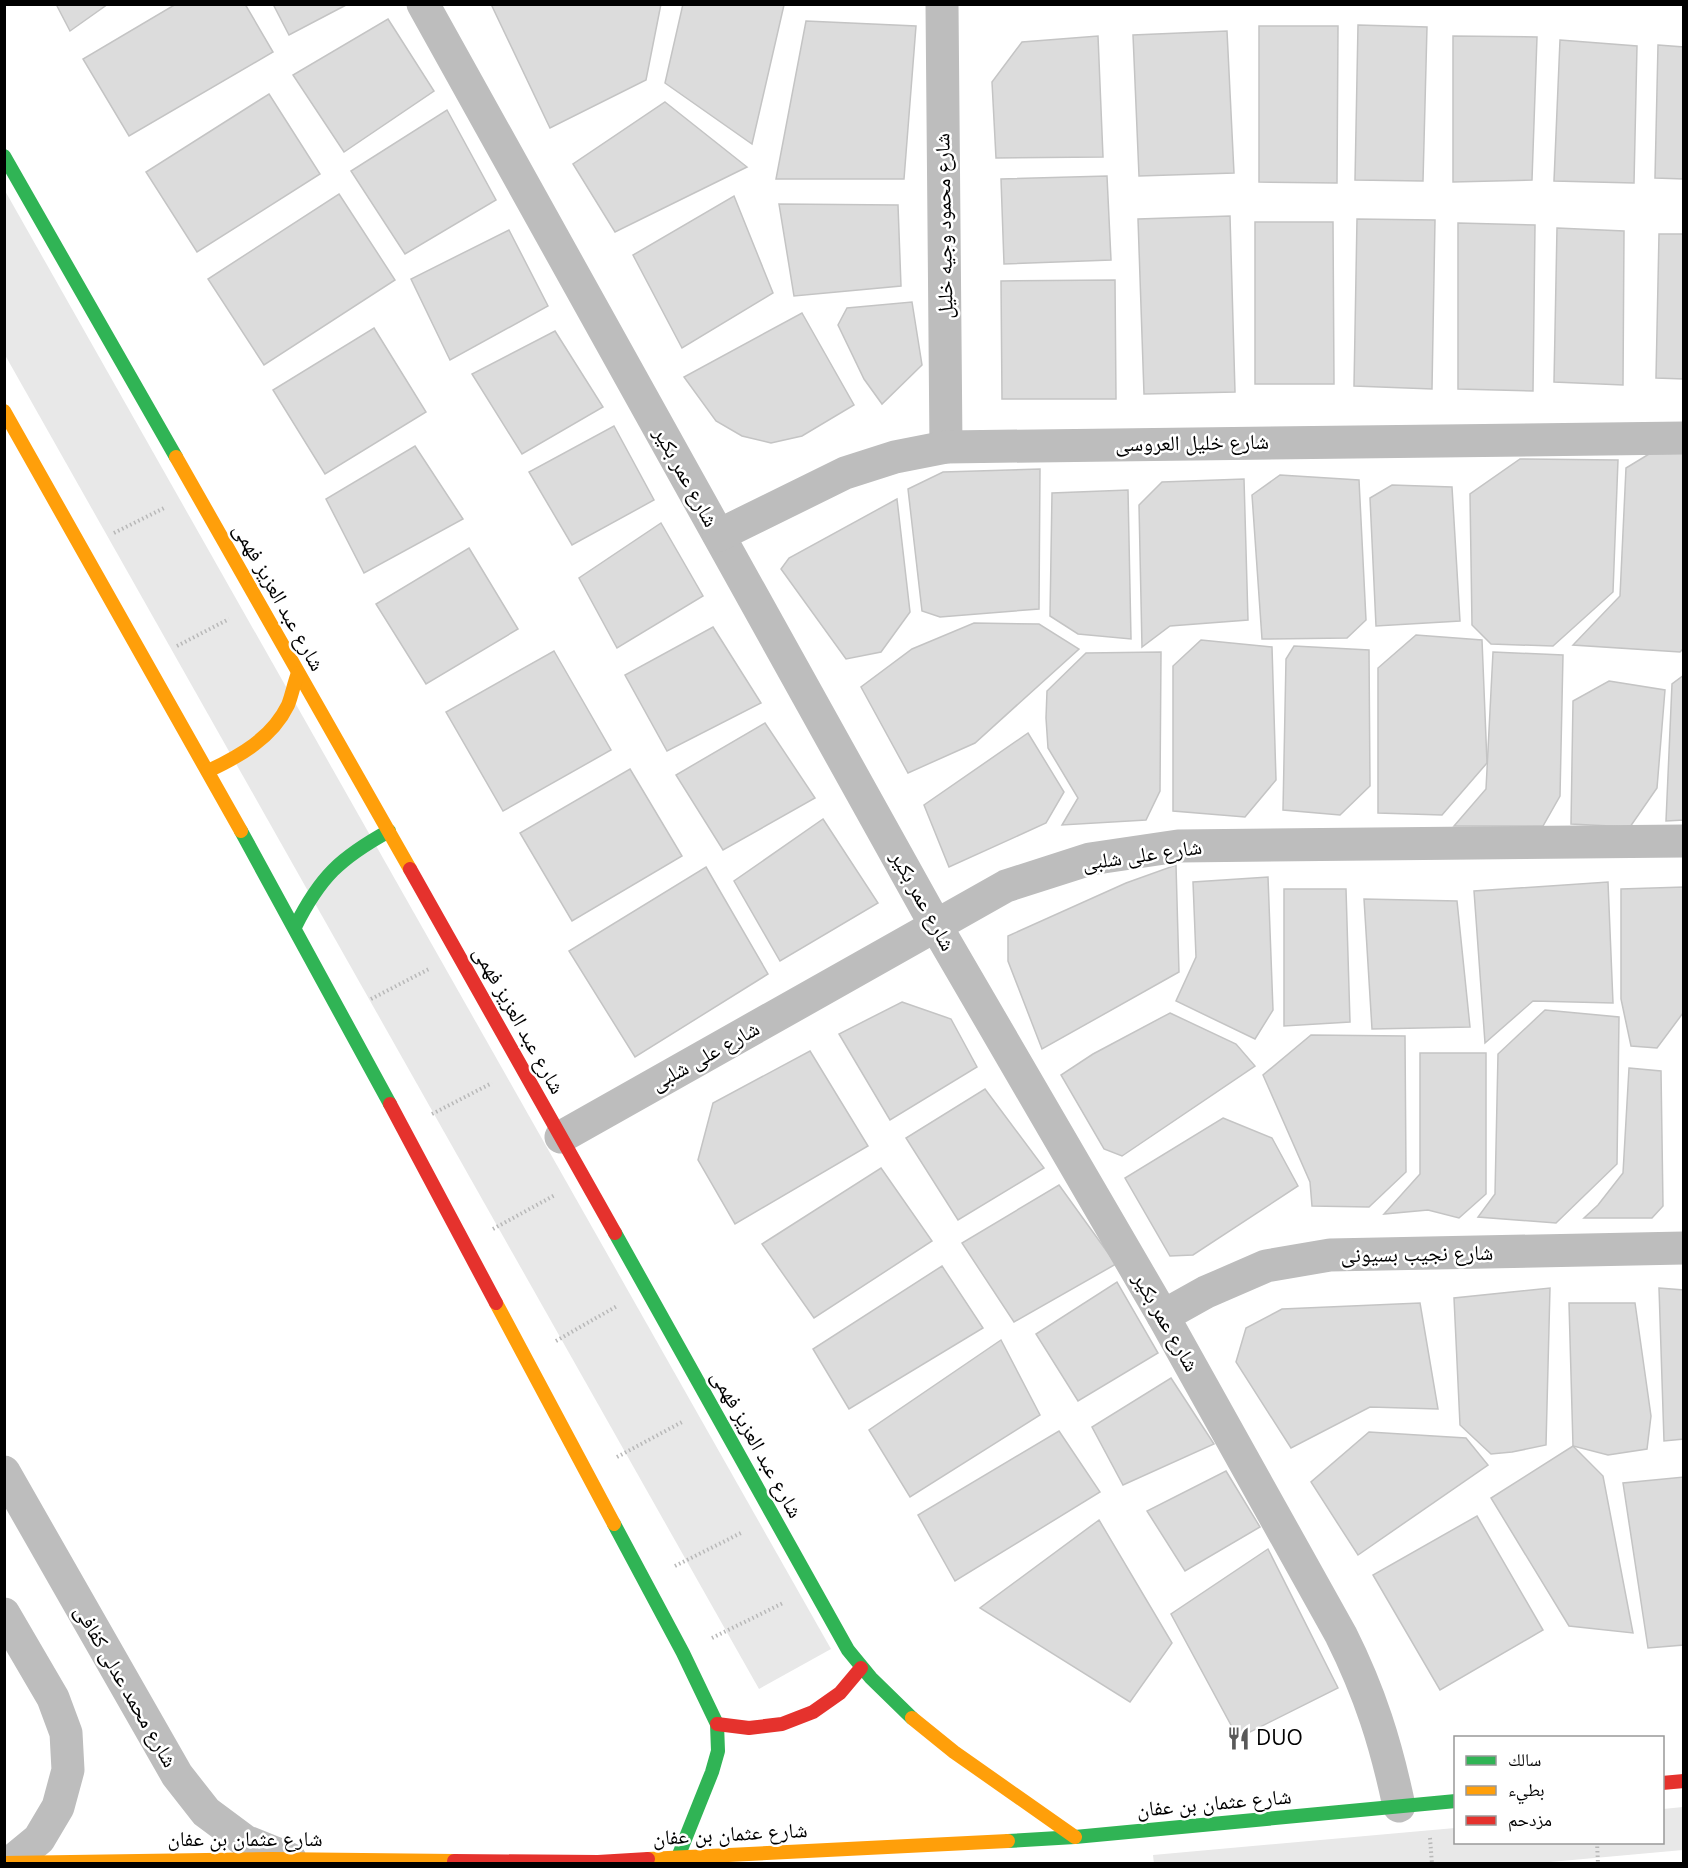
<svg xmlns="http://www.w3.org/2000/svg" width="1688" height="1868" font-family="'Open Sans','Noto Naskh Arabic',sans-serif">
<style>
.green{fill:#e8e8e8}
.building{fill:#dcdcdc;stroke:#c4c4c4;stroke-width:1.5}
.lines{fill:none;stroke-linecap:round;stroke-linejoin:round}
.path{stroke:#b8b8b8;stroke-width:4;stroke-dasharray:1.5 3;stroke-linecap:butt}
.street{stroke:#bdbdbd;stroke-width:33}
.fast{stroke:#30b455;stroke-width:14}
.slow{stroke:#ff9f0a;stroke-width:14}
.jam{stroke:#e5322d;stroke-width:14}
.labels{text-anchor:middle;stroke-width:5;stroke-linejoin:round;paint-order:stroke}
.street-label{font-size:21px;fill:#000;stroke:#fff}
.poi-label{font-size:21px;fill:#000;stroke:#fff;text-anchor:start}
</style>
<rect width="100%" height="100%" fill="#fff"/>
<g class="green">
<polygon points="4,189 831,1649 759,1689 5,355"/>
<polygon points="1683,1807 1683,1850 1528,1864 1154,1864 1153,1855 1455,1828 1456,1842 1662,1842 1663,1809"/>
</g>
<g class="building">
<polygon points="56,4 108,4 70,31"/>
<polygon points="176,4 245,4 273,52 129,136 83,59"/>
<polygon points="273,4 348,4 289,35"/>
<polygon points="491,4 661,4 646,80 550,128"/>
<polygon points="683,4 784,5 752,144 665,83"/>
<polygon points="388,19 434,91 344,152 293,75"/>
<polygon points="806,21 916,26 904,179 776,179"/>
<polygon points="1358,25 1427,27 1423,181 1355,180"/>
<polygon points="1259,26 1338,26 1337,183 1259,182"/>
<polygon points="1227,31 1234,173 1139,176 1133,35"/>
<polygon points="1098,36 1103,157 996,158 992,82 1022,42"/>
<polygon points="1453,36 1537,37 1532,180 1453,182"/>
<polygon points="1560,40 1637,46 1634,183 1554,181"/>
<polygon points="1658,45 1684,47 1684,179 1655,178"/>
<polygon points="269,94 320,174 197,252 146,172"/>
<polygon points="665,102 747,167 615,232 573,164"/>
<polygon points="447,110 496,200 405,254 351,171"/>
<polygon points="1107,176 1111,260 1004,264 1001,179"/>
<polygon points="339,194 395,280 264,365 208,279"/>
<polygon points="734,196 773,293 682,348 633,255"/>
<polygon points="779,204 898,205 901,286 794,296"/>
<polygon points="1230,216 1235,392 1144,394 1138,219"/>
<polygon points="1357,219 1435,220 1432,389 1354,386"/>
<polygon points="1255,222 1333,222 1334,384 1255,384"/>
<polygon points="1458,223 1535,225 1533,391 1458,389"/>
<polygon points="1557,228 1624,231 1623,385 1554,382"/>
<polygon points="509,230 548,306 450,360 411,279"/>
<polygon points="1659,234 1684,234 1684,379 1656,378"/>
<polygon points="1115,280 1116,399 1002,399 1001,281"/>
<polygon points="912,302 922,365 882,404 864,379 838,325 847,308"/>
<polygon points="802,313 854,405 802,436 771,443 742,436 716,421 684,377"/>
<polygon points="374,328 426,412 325,474 273,390"/>
<polygon points="555,331 603,407 522,454 472,374"/>
<polygon points="614,426 654,500 572,545 529,472"/>
<polygon points="415,446 463,519 364,573 326,499"/>
<polygon points="1684,453 1684,648 1680,652 1573,645 1620,596 1626,468 1649,454"/>
<polygon points="1520,459 1618,460 1613,592 1553,646 1491,644 1472,625 1470,494"/>
<polygon points="1040,469 1039,609 940,617 922,611 908,489 943,472"/>
<polygon points="1280,475 1359,480 1366,620 1347,638 1262,639 1252,495"/>
<polygon points="1244,479 1248,620 1170,626 1142,647 1139,505 1162,482"/>
<polygon points="1392,485 1452,487 1460,621 1376,626 1370,498"/>
<polygon points="1128,490 1131,639 1078,634 1050,616 1052,493"/>
<polygon points="897,499 910,612 881,652 846,659 781,569 789,558"/>
<polygon points="661,523 703,596 617,648 579,578"/>
<polygon points="469,548 518,629 426,684 376,604"/>
<polygon points="974,623 1039,624 1079,649 975,743 908,773 861,687 912,649"/>
<polygon points="713,627 761,703 667,751 625,675"/>
<polygon points="1416,635 1482,640 1487,763 1442,815 1378,813 1378,668"/>
<polygon points="1201,640 1272,647 1276,780 1245,817 1173,811 1173,666"/>
<polygon points="1294,646 1369,650 1370,786 1340,815 1283,810 1286,659"/>
<polygon points="554,651 611,750 503,811 446,712"/>
<polygon points="1161,652 1160,791 1146,820 1062,825 1078,798 1048,748 1046,718 1047,691 1086,653"/>
<polygon points="1493,652 1563,655 1560,796 1543,826 1454,826 1486,789"/>
<polygon points="1684,675 1684,820 1666,821 1672,684"/>
<polygon points="1609,681 1665,690 1657,788 1630,827 1571,824 1573,701"/>
<polygon points="765,723 815,798 723,850 676,775"/>
<polygon points="1028,733 1064,792 1046,823 949,867 924,805"/>
<polygon points="630,769 682,856 572,921 520,833"/>
<polygon points="823,819 878,903 780,961 734,881"/>
<polygon points="1176,865 1179,972 1042,1049 1008,961 1008,936 1126,883"/>
<polygon points="706,867 768,974 635,1057 569,951"/>
<polygon points="1268,877 1273,1010 1255,1039 1176,1001 1196,957 1193,882"/>
<polygon points="1608,882 1613,1003 1533,1001 1485,1043 1474,891"/>
<polygon points="1684,887 1683,1013 1657,1048 1631,1046 1621,999 1621,889"/>
<polygon points="1284,889 1346,889 1350,1022 1284,1026"/>
<polygon points="1364,899 1457,901 1470,1027 1372,1029"/>
<polygon points="902,1002 951,1019 977,1067 890,1120 839,1034"/>
<polygon points="1545,1010 1619,1017 1617,1164 1556,1223 1478,1217 1495,1194 1498,1054"/>
<polygon points="1170,1013 1236,1044 1255,1066 1122,1156 1104,1149 1061,1075 1093,1054"/>
<polygon points="1311,1035 1405,1036 1406,1172 1369,1207 1312,1206 1310,1182 1263,1075"/>
<polygon points="810,1051 868,1146 735,1224 698,1160 713,1103"/>
<polygon points="1420,1053 1486,1053 1486,1194 1459,1218 1428,1210 1384,1214 1420,1174"/>
<polygon points="1629,1068 1661,1071 1663,1206 1652,1218 1584,1218 1598,1205 1623,1173"/>
<polygon points="985,1089 1044,1168 958,1220 906,1138"/>
<polygon points="1223,1118 1272,1138 1298,1186 1193,1255 1170,1256 1125,1178"/>
<polygon points="881,1168 932,1241 814,1318 762,1244"/>
<polygon points="1059,1185 1116,1264 1014,1322 962,1243"/>
<polygon points="942,1266 983,1328 849,1409 813,1349"/>
<polygon points="1117,1282 1158,1353 1078,1401 1036,1334"/>
<polygon points="1550,1288 1546,1445 1512,1452 1491,1454 1460,1425 1454,1298"/>
<polygon points="1659,1288 1684,1290 1684,1439 1664,1441"/>
<polygon points="1420,1303 1438,1409 1370,1407 1291,1448 1236,1362 1246,1328 1282,1309"/>
<polygon points="1569,1303 1635,1303 1651,1416 1647,1449 1608,1455 1573,1446"/>
<polygon points="1001,1340 1040,1415 910,1497 869,1430"/>
<polygon points="1171,1378 1214,1444 1123,1485 1092,1427"/>
<polygon points="1059,1431 1100,1492 955,1581 918,1515"/>
<polygon points="1369,1432 1466,1438 1488,1465 1358,1555 1311,1482"/>
<polygon points="1573,1446 1603,1476 1633,1633 1569,1626 1491,1498"/>
<polygon points="1226,1471 1260,1527 1185,1571 1147,1511"/>
<polygon points="1684,1477 1684,1645 1648,1648 1623,1483"/>
<polygon points="1477,1516 1543,1630 1440,1690 1373,1575"/>
<polygon points="1099,1520 1172,1643 1130,1702 980,1608"/>
<polygon points="1268,1549 1338,1688 1238,1738 1171,1614"/>
</g>
<g class="lines">
<g class="path">
<polyline points="114,533 166,507"/>
<polyline points="177,646 229,619"/>
<polyline points="371,999 429,969"/>
<polyline points="432,1114 492,1083"/>
<polyline points="493,1229 555,1195"/>
<polyline points="556,1341 617,1306"/>
<polyline points="617,1457 682,1422"/>
<polyline points="675,1566 743,1532"/>
<polyline points="712,1638 783,1603"/>
<polyline points="1430,1838 1432,1864"/>
<polyline points="1597,1842 1598,1864"/>
</g>
<g class="street">
<path d="M423 4 936 926 1163 1316 1341 1635C1370 1693 1386 1744 1399 1806"/>
<polyline points="942,4 946,447"/>
<polyline points="719,535 845,473 895,457 946,447 1684,438"/>
<polyline points="561,1137 1006,886 1090,859 1178,846 1684,841"/>
<polyline points="1163,1316 1206,1292 1266,1266 1330,1255 1684,1248"/>
<polyline points="4,1472 177,1775 206,1812 245,1841 290,1859"/>
<polyline points="4,1614 53,1698 66,1733 68,1770 58,1807 39,1839 10,1863"/>
</g>
<g class="fast">
<polyline points="4,156 176,457"/>
<polyline points="241,831 390,1104"/>
<path d="M295 927C320 877 340 858 389 831"/>
<polyline points="615,1233 848,1650 871,1678 912,1718"/>
<polyline points="614,1524 683,1653 717,1724 718,1751 712,1772 678,1857"/>
<polyline points="1008,1841 1075,1837 1456,1801"/>
</g>
<g class="slow">
<polyline points="4,411 241,831"/>
<polyline points="176,457 410,869"/>
<path d="M208 771C240 756 272 738 288 705 292 695 294 683 298 673"/>
<polyline points="496,1303 614,1524"/>
<polyline points="912,1718 954,1752 1075,1837"/>
<polyline points="648,1859 1008,1841"/>
<polyline points="4,1863 271,1859 454,1861"/>
</g>
<g class="jam">
<polyline points="410,869 615,1233"/>
<polyline points="390,1104 496,1303"/>
<polyline points="717,1724 749,1728 782,1724 813,1712 840,1693 861,1668"/>
<polyline points="1662,1783 1684,1781"/>
<polyline points="454,1861 598,1862 648,1859"/>
</g>
</g>
<defs>
<symbol id="restaurant-bare" viewBox="-9 -9 18 18"><path d="M-5-6h1v4h1v-4h1v4h1v-4h1v5L-1.5 .5V6h-2V.5L-5-1ZM5-6V6H3V1.5H1.5Q1.5-4 5-6Z" fill="#595959" stroke="#fff" stroke-width="2.5" paint-order="stroke"/></symbol>
</defs>
<g fill-rule="evenodd">
<use href="#restaurant-bare" x="1222" y="1722" width="33" height="33"/>
</g>
<g class="labels">
<g class="street-label">
<text transform="translate(944 226) rotate(-91)" y="7">شارع محمود وجيه خليل</text>
<text transform="translate(1192 443) rotate(-1)" y="7">شارع خليل العروسى</text>
<text transform="translate(686 477) rotate(61)" y="7">شارع عمر بكير</text>
<text transform="translate(279 597) rotate(61)" y="7">شارع عبد العزيز فهمى</text>
<text transform="translate(1142 855) rotate(-8)" y="7">شارع على شلبى</text>
<text transform="translate(923 901) rotate(61)" y="7">شارع عمر بكير</text>
<text transform="translate(519 1020) rotate(61)" y="7">شارع عبد العزيز فهمى</text>
<text transform="translate(705 1056) rotate(-29)" y="7">شارع على شلبى</text>
<text transform="translate(1417 1254) rotate(-1)" y="7">شارع نجيب بسيونى</text>
<text transform="translate(1166 1322) rotate(60)" y="7">شارع عمر بكير</text>
<text transform="translate(757 1444) rotate(61)" y="7">شارع عبد العزيز فهمى</text>
<text transform="translate(126 1686) rotate(60)" y="7">شارع محمد عدلى كفافى</text>
<text transform="translate(1214 1803) rotate(-5)" y="7">شارع عثمان بن عفان</text>
<text transform="translate(730 1834) rotate(-3)" y="7">شارع عثمان بن عفان</text>
<text x="245" y="1846">شارع عثمان بن عفان</text>
</g>
<g class="poi-label">
<text x="1256" y="1745">DUO</text>
</g>
</g>
<rect width="1688" height="1868" fill="none" stroke="#000000" stroke-width="12"/>
<rect x="1454" y="1736" width="210" height="108" fill="#ffffff" stroke="#999999" stroke-width="1.5"/>
<rect x="1466" y="1756" width="30" height="9" fill="#30b455" stroke="#999999" stroke-width="1.5"/>
<text x="1508" y="1766" font-size="18" fill="#000000">سالك</text>
<rect x="1466" y="1786" width="30" height="9" fill="#ff9f0a" stroke="#999999" stroke-width="1.5"/>
<text x="1508" y="1796" font-size="18" fill="#000000">بطيء</text>
<rect x="1466" y="1816" width="30" height="9" fill="#e5322d" stroke="#999999" stroke-width="1.5"/>
<text x="1508" y="1826" font-size="18" fill="#000000">مزدحم</text>
</svg>
